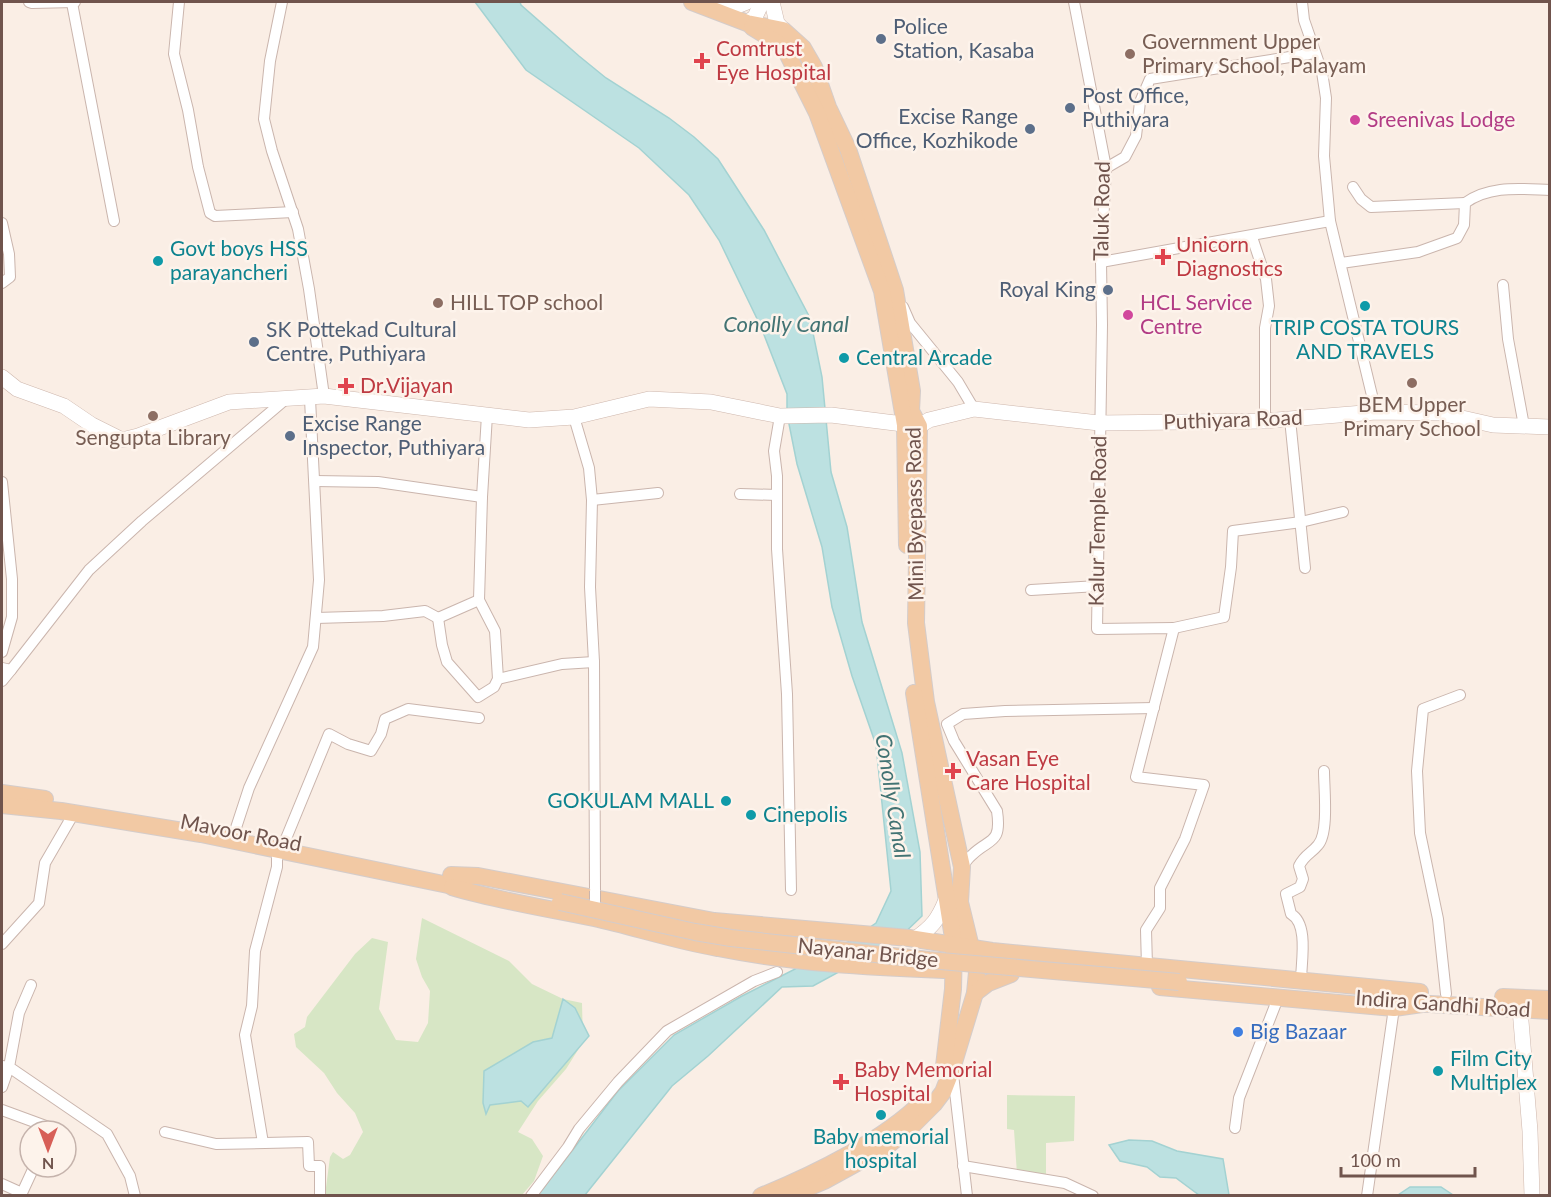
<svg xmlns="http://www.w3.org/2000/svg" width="1551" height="1197" font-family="Lato,sans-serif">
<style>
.green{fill:#d7e6c5}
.water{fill:#bce1e1;stroke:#a3d2d2;stroke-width:1.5}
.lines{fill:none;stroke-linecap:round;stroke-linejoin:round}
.street-casing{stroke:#cab5ad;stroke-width:12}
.secondary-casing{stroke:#ceb7ad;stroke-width:16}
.primary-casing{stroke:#d4ccca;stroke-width:18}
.street{stroke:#fff;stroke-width:10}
.secondary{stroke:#fff;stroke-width:15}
.primary{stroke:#f2c9a4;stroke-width:16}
.street-bridge-casing{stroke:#cab5ad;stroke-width:12;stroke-linecap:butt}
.primary-bridge-casing{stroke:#d4ccca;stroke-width:18;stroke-linecap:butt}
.street-bridge{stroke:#fff;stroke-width:10}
.primary-bridge{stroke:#f2c9a4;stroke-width:16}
.service-dot{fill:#5c6f8a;stroke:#fdf3eb;stroke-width:2}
.education-dot{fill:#8d6e63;stroke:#fdf3eb;stroke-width:2}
.health-dot{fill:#e0444e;stroke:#fdf3eb;stroke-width:2}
.hotel-dot{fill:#d1479c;stroke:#fdf3eb;stroke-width:2}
.culture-dot{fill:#0f9aa8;stroke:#fdf3eb;stroke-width:2}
.shop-dot{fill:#3f7fe0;stroke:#fdf3eb;stroke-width:2}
.labels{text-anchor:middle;stroke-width:5;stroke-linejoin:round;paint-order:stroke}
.service-label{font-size:21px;fill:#4e5e75;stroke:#fdf3eb;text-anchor:start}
.education-label{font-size:21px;fill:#785e54;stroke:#fdf3eb;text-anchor:start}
.health-label{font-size:21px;fill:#be3a42;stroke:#fdf3eb;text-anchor:start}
.hotel-label{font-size:21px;fill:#b23c85;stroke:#fdf3eb;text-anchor:start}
.street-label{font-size:21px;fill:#70544d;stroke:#fdf3eb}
.culture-label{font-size:21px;fill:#0d838f;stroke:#fdf3eb;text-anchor:start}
.shop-label{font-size:21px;fill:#366cbe;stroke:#fdf3eb;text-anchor:start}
.water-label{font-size:22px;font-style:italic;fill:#427373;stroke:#fdf3eb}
</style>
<rect width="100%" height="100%" fill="#faeee5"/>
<g class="green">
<polygon points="422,918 509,961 532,984 563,999 582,1003 583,1042 566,1069 538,1101 518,1132 532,1139 543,1156 534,1181 522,1195 325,1195 330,1157 333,1152 343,1159 350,1155 363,1132 355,1113 337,1093 324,1073 296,1047 294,1034 305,1027 307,1017 355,954 372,938 388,942 379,1009 396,1040 418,1042 428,1023 430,991 422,977 416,959"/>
<polygon points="1007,1095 1075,1096 1074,1141 1046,1143 1046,1175 1017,1174 1014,1130 1007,1129"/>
</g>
<g class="water">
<polygon points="475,2 520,2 521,5 579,56 606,78 669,118 694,137 718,159 764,230 810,318 822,377 831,472 847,527 862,622 902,753 920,852 922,916 896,941 813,986 782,987 708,1056 672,1086 585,1195 538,1195 618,1091 674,1035 742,996 848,942 876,923 891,891 876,745 852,676 832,607 822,547 797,464 787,414 787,394 761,327 719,240 689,195 639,148 526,70"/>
<polygon points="563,999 575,1008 589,1036 528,1107 521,1101 490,1105 486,1114 483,1103 484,1071 533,1042 552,1038"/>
<polygon points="1129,1140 1152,1141 1177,1151 1223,1159 1229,1195 1199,1195 1176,1178 1160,1177 1147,1167 1120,1161 1109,1145"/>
<polygon points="1410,1187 1441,1187 1453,1195 1398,1195"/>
</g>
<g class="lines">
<defs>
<g id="street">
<polyline points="29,2 32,3 75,2"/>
<polyline points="179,2 174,54 188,110 198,167 210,213 215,216 293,212"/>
<polyline points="282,2 270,61 264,119 272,151 298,229 309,289 324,396"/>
<polyline points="1074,2 1106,168 1101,262 1102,325 1097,629 1174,628 1136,777 1204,785 1185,839 1160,888 1160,908 1146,930 1147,966"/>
<polyline points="1302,2 1304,20 1322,72 1326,98 1324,156 1330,221 1376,412"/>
<polyline points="72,3 114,221"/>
<polyline points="1106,168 1125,157 1136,136 1140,102 1150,79 1315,53"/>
<polyline points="1353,187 1361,199 1371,207 1465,203"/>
<polyline points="2,223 9,254 10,277 2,283"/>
<polyline points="1252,237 1266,279 1269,306 1265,328 1265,421"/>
<polyline points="1101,262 1330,221"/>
<path d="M1341 263 1418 252 1457 238 1464 225 1465 203C1490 185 1520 189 1550 190"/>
<polyline points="1503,285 1508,339 1524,426"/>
<polyline points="903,307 910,323 958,382 974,409"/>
<polyline points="780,416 774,451 777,476 777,549 787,694 791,890"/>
<polyline points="574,417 589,468 592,500 658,493"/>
<polyline points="1290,419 1305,568"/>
<polyline points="315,481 378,482 482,497 487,415"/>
<polyline points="2,482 12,579 12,617 2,652"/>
<polyline points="740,494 777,495"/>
<polyline points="592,500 590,587 594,662 595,891"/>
<polyline points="1031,590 1098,586"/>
<polyline points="316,618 383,616 425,611 438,618"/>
<polyline points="438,618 442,645 447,662 478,697 494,687 498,679 495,631 479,600 482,497"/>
<polyline points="438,618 479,600"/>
<polyline points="1174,628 1224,617 1231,567 1233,531 1301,522 1343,512"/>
<polyline points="2,668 11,670 2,681"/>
<polyline points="11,670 89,570 142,521 286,399"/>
<polyline points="498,679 562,664 594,662"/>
<polyline points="232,840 249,788 313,647 319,580 310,399"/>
<polyline points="285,841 329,734 348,744 371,751 381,734 385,719 408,709 479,718"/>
<path d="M962 867C965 863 968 858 972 855 989 838 1002 845 997 811L954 741 947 724 963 714 1005 711 1154 708"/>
<polyline points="2,944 39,903 45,863 74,813"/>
<path d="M1301 981C1301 963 1309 924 1291 914L1286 894 1300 887 1303 879 1299 866C1305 854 1311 854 1318 845 1329 833 1324 788 1324 771"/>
<polyline points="31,985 19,1013 9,1067 107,1134 130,1176 135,1196"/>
<polyline points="1446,994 1438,919 1420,833 1417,771 1423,709 1460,695"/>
<polyline points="953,1074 967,1196"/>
<polyline points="2,1087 9,1067 2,1066"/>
<polyline points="2,1110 51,1128 50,1131"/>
<polyline points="1235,1128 1239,1098 1278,998"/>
<polyline points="165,1132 216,1144 308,1142 309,1166 320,1166 320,1196"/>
<polyline points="263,1143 245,1035 252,1006 255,951 277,867 277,850"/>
<polyline points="963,1166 1065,1183 1093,1196"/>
<polyline points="2,1184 22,1193 34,1167"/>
<polyline points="531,1196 568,1147 579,1129 618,1082 667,1031 754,981 777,972"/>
<polyline points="1367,1196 1394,1008"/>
</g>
<g id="secondary">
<polyline points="772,2 777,23 783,30"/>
<polyline points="717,10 729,9 747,2"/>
<polyline points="747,23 755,17 762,2"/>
<polyline points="2,377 17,389 64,406 92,425 122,440 138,436 229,402 324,396 529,420 574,417 649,399 711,402 780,416 831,415 919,426 929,420 974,409 1099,423 1265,421 1376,412 1440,413 1493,425 1550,427"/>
<path d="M915 939C932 927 938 920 946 900"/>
<polyline points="1520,1009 1530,1131 1532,1196"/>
</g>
<g id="primary">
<polyline points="692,2 747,23 783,30 803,48 814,67 828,107 848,149 895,290 912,391 911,411 919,426 916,623 926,702 962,867 960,902 977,972 975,993 952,1069 943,1092 934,1104 914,1124 886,1147 824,1181 789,1196"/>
<polyline points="752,27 784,47 817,113 882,291 905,425 907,545"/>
<polyline points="914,693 954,944 953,989 944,1066"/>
<polyline points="2,793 45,799"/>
<polyline points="2,805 61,811 201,834 448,885 464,886"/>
<polyline points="451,875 478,876 714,921 909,938 992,951 1420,992"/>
<path d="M452 887C499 901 546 908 594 918 635 927 676 941 718 948 793 963 868 967 944 970"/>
<polyline points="1160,987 1394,1008 1422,1004"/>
<polyline points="975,993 988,983 1011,974"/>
<polyline points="1503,997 1550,999"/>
<polyline points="1413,1003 1550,1011"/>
<path d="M761 1196C813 1175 885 1140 924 1100"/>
</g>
</defs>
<use href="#street" class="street-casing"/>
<use href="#secondary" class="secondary-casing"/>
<use href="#primary" class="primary-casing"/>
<use href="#street" class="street"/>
<use href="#secondary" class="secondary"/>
<use href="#primary" class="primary"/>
<defs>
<polyline id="street-bridge" points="595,891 595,902"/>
<polyline id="primary-bridge" points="560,902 695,932 731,938 929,960 1179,982"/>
</defs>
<use href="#street-bridge" class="street-bridge-casing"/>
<use href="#primary-bridge" class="primary-bridge-casing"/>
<use href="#street-bridge" class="street-bridge"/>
<use href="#primary-bridge" class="primary-bridge"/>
</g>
<g class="service-dot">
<circle cx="881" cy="39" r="6"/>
<circle cx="1070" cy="108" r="6"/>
<circle cx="1030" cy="129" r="6"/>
<circle cx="1108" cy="290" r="6"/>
<circle cx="254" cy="342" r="6"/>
<circle cx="290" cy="436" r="6"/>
</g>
<g class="education-dot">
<circle cx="1130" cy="54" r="6"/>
<circle cx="438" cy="303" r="6"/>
<circle cx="1412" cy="383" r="6"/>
<circle cx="153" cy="416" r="6"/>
</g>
<g class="health-dot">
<path d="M699 52h6v6h6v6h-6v6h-6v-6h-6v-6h6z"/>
<path d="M1160 248h6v6h6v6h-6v6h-6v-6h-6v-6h6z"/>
<path d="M343 377h6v6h6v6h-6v6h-6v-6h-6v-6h6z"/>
<path d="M950 762h6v6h6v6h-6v6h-6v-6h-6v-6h6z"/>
<path d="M838 1073h6v6h6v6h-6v6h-6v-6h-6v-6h6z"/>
</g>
<g class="hotel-dot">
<circle cx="1355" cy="120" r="6"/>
<circle cx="1128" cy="315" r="6"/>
</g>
<g class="culture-dot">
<circle cx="158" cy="261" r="6"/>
<circle cx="1365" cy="306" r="6"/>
<circle cx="844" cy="358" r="6"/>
<circle cx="726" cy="801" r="6"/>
<circle cx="751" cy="815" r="6"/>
<circle cx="1438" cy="1071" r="6"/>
<circle cx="881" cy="1115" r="6"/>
</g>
<circle class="shop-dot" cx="1238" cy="1032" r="6"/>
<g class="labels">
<g class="service-label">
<text x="893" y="34">Police<tspan x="893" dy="24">Station, Kasaba</tspan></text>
<text x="1082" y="103">Post Office,<tspan x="1082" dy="24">Puthiyara</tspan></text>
<text x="1018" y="124" text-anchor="end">Excise Range<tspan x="1018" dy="24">Office, Kozhikode</tspan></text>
<text x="1096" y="297" text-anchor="end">Royal King</text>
<text x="266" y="337">SK Pottekad Cultural<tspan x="266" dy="24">Centre, Puthiyara</tspan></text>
<text x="302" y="431">Excise Range<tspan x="302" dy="24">Inspector, Puthiyara</tspan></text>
</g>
<g class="education-label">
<text x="1142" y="49">Government Upper<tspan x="1142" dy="24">Primary School, Palayam</tspan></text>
<text x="450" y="310">HILL TOP school</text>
<text x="1412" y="412" text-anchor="middle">BEM Upper<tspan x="1412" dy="24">Primary School</tspan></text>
<text x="153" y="445" text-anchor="middle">Sengupta Library</text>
</g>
<g class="health-label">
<text x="716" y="56">Comtrust<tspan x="716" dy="24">Eye Hospital</tspan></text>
<text x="1176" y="252">Unicorn<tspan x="1176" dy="24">Diagnostics</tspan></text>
<text x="360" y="393">Dr.Vijayan</text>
<text x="966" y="766">Vasan Eye<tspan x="966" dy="24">Care Hospital</tspan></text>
<text x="854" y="1077">Baby Memorial<tspan x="854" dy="24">Hospital</tspan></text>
</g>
<g class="hotel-label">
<text x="1367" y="127">Sreenivas Lodge</text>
<text x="1140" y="310">HCL Service<tspan x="1140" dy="24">Centre</tspan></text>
</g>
<g class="street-label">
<text transform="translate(1102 211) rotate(-89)" y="7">Taluk Road</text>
<text transform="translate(1233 420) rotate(-2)" y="7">Puthiyara Road</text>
<text transform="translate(915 514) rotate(-91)" y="7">Mini Byepass Road</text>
<text transform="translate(1098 521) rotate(-89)" y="7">Kalur Temple Road</text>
<text transform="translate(241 833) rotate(11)" y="7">Mavoor Road</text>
<text transform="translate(868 953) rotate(6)" y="7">Nayanar Bridge</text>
<text transform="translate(1443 1004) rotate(4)" y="7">Indira Gandhi Road</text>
</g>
<g class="culture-label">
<text x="170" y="256">Govt boys HSS<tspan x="170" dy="24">parayancheri</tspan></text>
<text x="1365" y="335" text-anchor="middle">TRIP COSTA TOURS<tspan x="1365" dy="24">AND TRAVELS</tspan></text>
<text x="856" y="365">Central Arcade</text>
<text x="714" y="808" text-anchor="end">GOKULAM MALL</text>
<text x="763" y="822">Cinepolis</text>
<text x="1450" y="1066">Film City<tspan x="1450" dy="24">Multiplex</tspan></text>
<text x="881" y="1144" text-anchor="middle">Baby memorial<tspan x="881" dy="24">hospital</tspan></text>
</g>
<g class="shop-label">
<text x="1250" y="1039">Big Bazaar</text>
</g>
<g class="water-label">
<text x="786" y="332">Conolly Canal</text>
<text transform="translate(893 796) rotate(81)" y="8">Conolly Canal</text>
</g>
</g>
<rect width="1551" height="1197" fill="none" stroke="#70544d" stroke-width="6"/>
<g transform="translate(48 1149) rotate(180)"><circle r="28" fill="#fdf3eb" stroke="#c5b3ac" stroke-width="1.5"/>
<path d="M0-4.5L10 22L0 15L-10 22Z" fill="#d75f57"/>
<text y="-9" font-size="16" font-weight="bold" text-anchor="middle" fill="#70544d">N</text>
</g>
<path d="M1341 1167v9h134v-9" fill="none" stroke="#70544d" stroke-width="3"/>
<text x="1350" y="1167" font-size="18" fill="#70544d" stroke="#fdf3eb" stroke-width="4.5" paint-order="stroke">100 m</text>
</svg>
